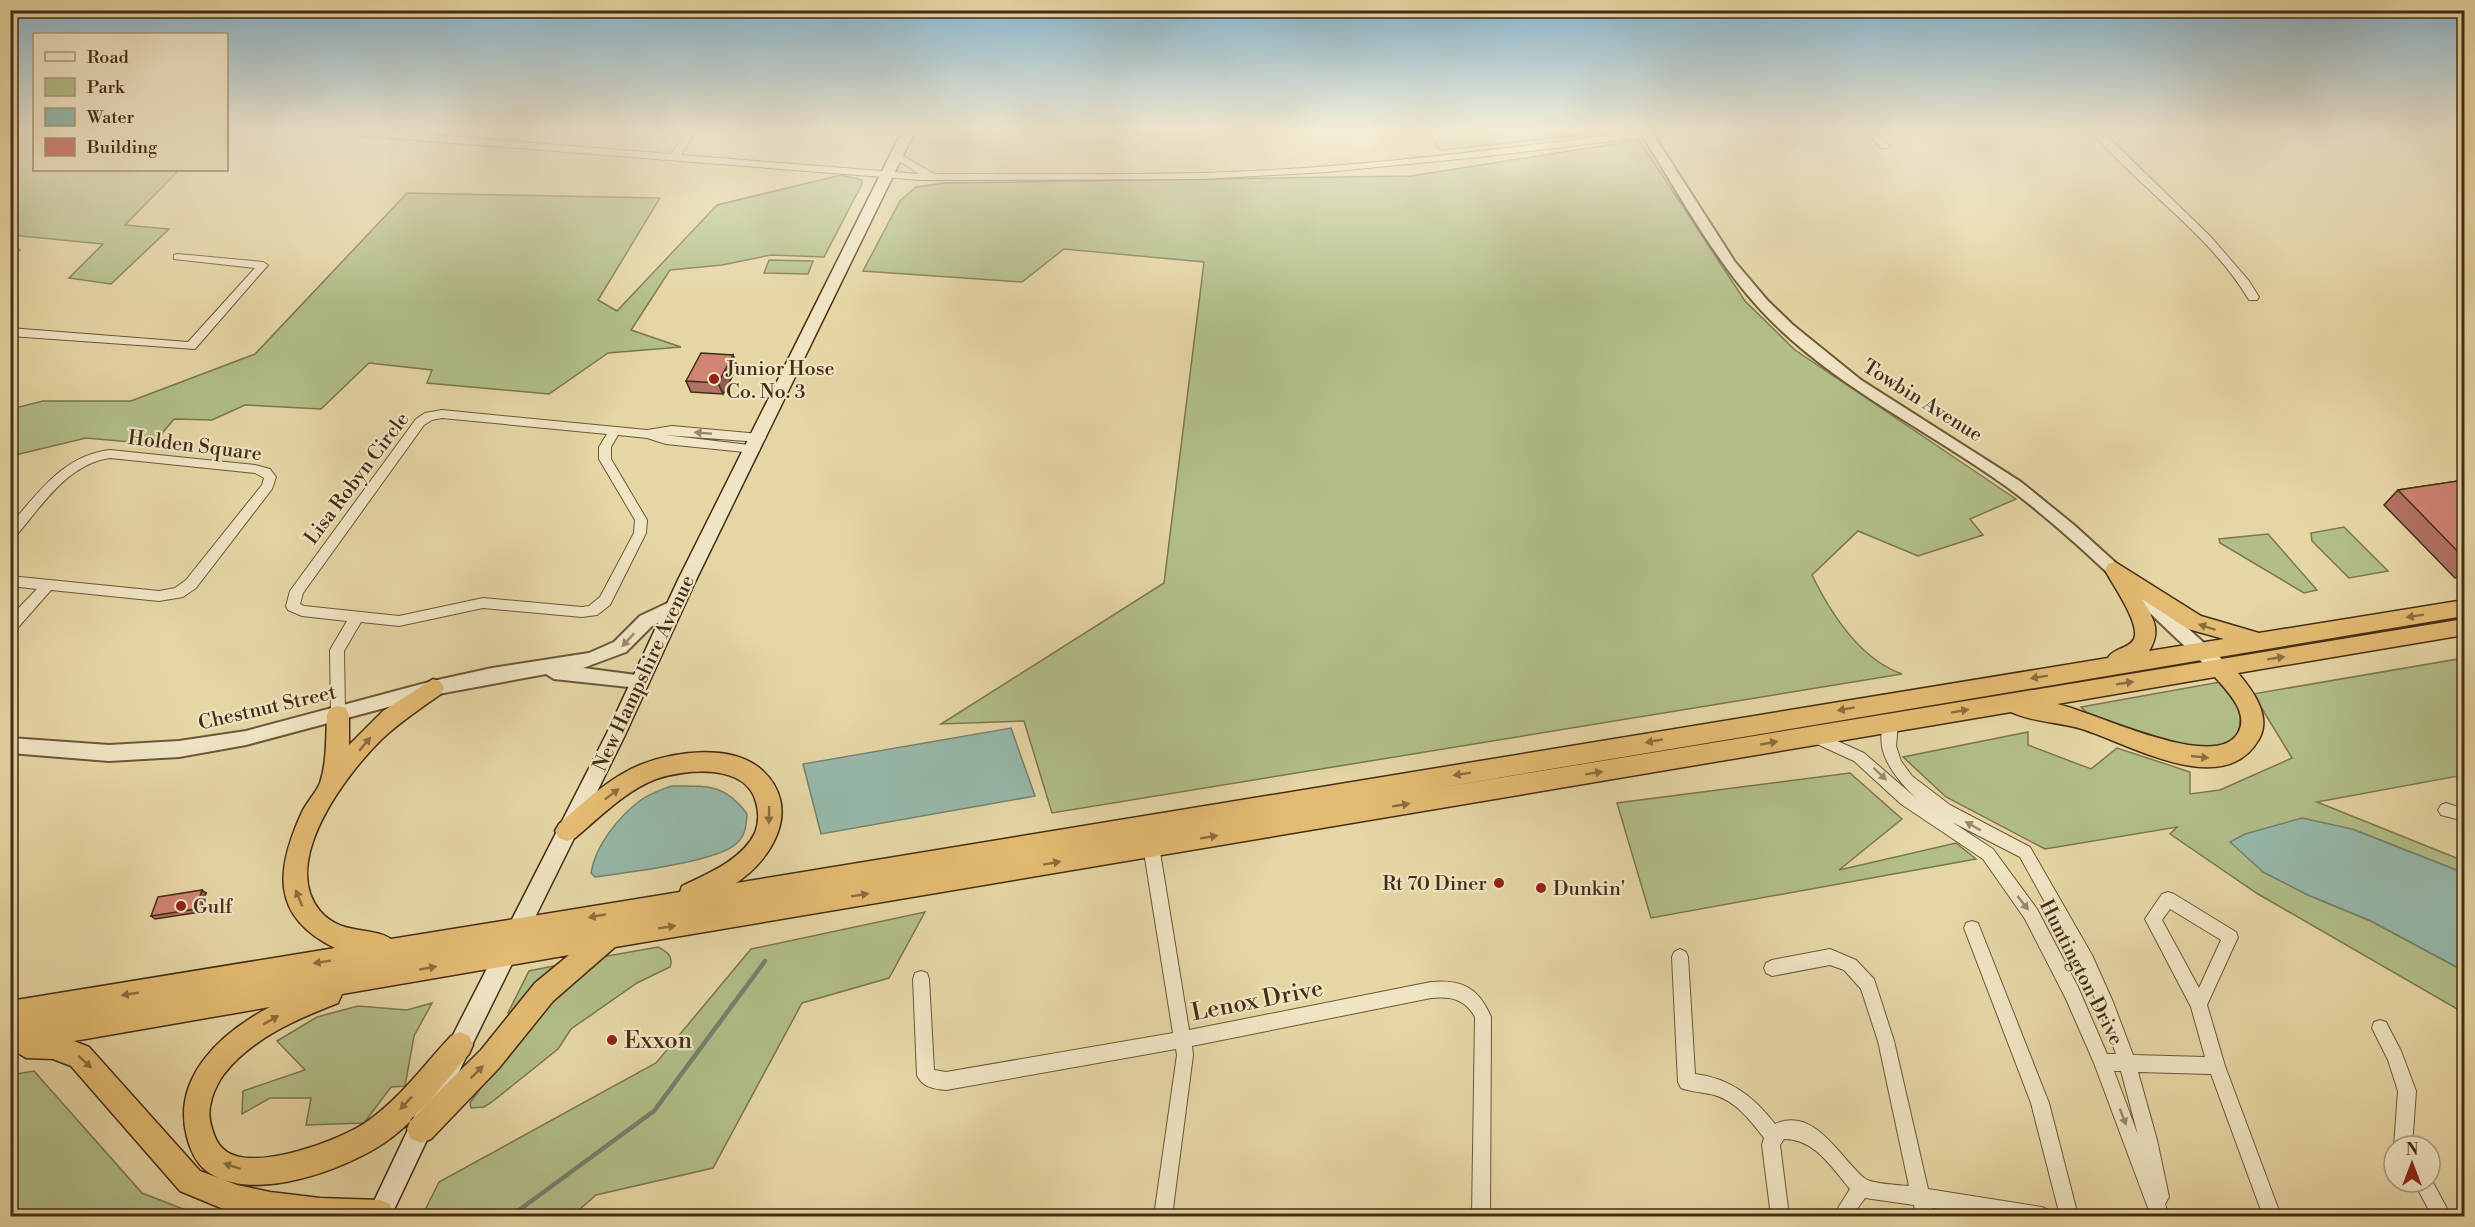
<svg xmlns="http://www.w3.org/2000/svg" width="2475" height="1227" font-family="'Libre Bodoni',serif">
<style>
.green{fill:#b2be88;stroke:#7b764e;stroke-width:1.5}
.water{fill:#96b9ab;stroke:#75816f;stroke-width:1.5}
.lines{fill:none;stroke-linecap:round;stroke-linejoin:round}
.stream{stroke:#75816f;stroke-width:4.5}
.minor-casing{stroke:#6c5739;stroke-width:2}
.tertiary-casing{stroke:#6c5739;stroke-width:4}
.secondary-casing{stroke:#442d15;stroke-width:3}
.trunk-casing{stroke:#442d15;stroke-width:3}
.minor{fill:#efe4c4;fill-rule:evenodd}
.tertiary{fill:#efe4c4;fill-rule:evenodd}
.secondary{fill:#efe4c4;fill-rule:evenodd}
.trunk{fill:#e3bb72;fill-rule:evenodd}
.wall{fill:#b27264;stroke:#442d15;stroke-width:1.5}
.shaded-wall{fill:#915c51;stroke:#442d15;stroke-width:1.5}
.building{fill:#cf8474;stroke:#442d15;stroke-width:1.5}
.oneway{fill:#9a886c}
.oneway2{fill:#8c6d3f}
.poi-dot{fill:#8f2418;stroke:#efe4c4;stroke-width:2}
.labels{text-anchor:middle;stroke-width:4.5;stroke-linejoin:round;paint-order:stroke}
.poi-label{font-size:20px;fill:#442d15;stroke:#efe4c4;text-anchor:start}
.street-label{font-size:20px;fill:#442d15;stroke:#efe4c4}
.near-street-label{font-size:24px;fill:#442d15;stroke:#efe4c4}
.near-poi-label{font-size:24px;fill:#442d15;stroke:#efe4c4;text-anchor:start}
</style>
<rect width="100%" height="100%" fill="#e6d6a4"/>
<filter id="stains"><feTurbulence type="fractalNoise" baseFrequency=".00333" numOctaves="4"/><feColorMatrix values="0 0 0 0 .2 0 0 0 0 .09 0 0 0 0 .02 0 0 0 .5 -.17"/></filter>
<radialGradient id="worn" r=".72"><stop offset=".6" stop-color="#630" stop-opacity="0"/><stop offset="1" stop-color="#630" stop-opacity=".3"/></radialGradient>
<g class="green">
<polygon points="11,131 34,131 34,170 179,170 125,225 169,229 111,284 69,278 103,244 11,235"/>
<polygon points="1429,131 1618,131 1444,150 1438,149"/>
<path d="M1639 140 1745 301 1795 350 2016 499 1970 519 1983 535 1918 556 1858 531 1812 575C1831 614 1860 659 1902 674L1052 813 1024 721 941 724 1164 583 1204 262 1064 249 1022 282 863 271 900 201 916 187 944 183 1411 176Z"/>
<polygon points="841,175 862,180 862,184 824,257 771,255 722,265 670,270 631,330 681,347 608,353 549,394 427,383 432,370 369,363 321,409 245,405 212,420 174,419 153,444 86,438 11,456 11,409 43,401 131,401 255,354 407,193 660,198 598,300 617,311 717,205"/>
<polygon points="769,260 813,261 808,274 764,273"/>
<polygon points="2344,527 2388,571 2349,578 2312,541 2311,533"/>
<polygon points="2268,534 2317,590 2304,593 2220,543 2219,539"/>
<polygon points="2464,658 2464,775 2317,802 2464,861 2464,873 2352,829 2263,872 2308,895 2371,921 2464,971 2464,1013 2258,894 2170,834 2177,827 2045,849 1946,797 1903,757 2028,732 2028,745 2091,769 2117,748 2190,772 2190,794 2220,790 2292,758 2253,694"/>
<path d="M2220 682C2231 691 2241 708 2240 722 2237 779 2113 722 2086 712L2081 707Z"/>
<polygon points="1850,773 1902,819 1839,870 1956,843 1976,859 1651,918 1617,803"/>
<polygon points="925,912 889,978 802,1003 713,1168 596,1195 572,1216 422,1216 439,1182 656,1063 751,949"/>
<path d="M658 947C667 951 674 957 670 967L637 983 571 1029 558 1049 492 1102 484 1107 471 1108 470 1103 515 1039 596 958Z"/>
<polygon points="559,965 512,1014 508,1013 529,971"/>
<polygon points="432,1003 414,1036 405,1086 391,1087 364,1123 306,1125 311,1098 270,1098 242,1114 243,1091 305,1070 277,1041 317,1017 358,1006 407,1010"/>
<polygon points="34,1071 142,1193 201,1216 11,1216 11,1075"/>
</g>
<g class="water">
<polygon points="1011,728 1035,796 821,834 803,764"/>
<path d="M671 786C706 786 725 783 747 814 746 826 746 834 737 843 719 862 624 873 595 877L591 873C595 846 619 816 641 800 649 794 661 790 671 786Z"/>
<polygon points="2302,818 2352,829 2464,873 2464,971 2371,921 2308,895 2263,872 2230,842 2245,834"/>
</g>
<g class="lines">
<polyline class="stream" points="511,1216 654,1111 765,961"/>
<defs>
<g id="minor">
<path d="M335 131H381L671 154 686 131H696L681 155 919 174 893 157 892 155 897 152 934 174C1024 174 1113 175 1202 173 1350 169 1498 149 1645 131L1652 134 1647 137 1480 157 1326 172 1203 179 921 180 340 134Z"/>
<polygon points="1866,131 1876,131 1889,146 1887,148 1881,148"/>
<path d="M2091 131H2102L2211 237 2249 281 2259 297 2257 300H2249C2209 233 2141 190 2091 131Z"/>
<polygon points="15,247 20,250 10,257 10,248"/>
<polygon points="178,254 263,262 268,265 195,349 10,336 10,328 188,342 255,268 174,259 174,255"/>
<path d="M442 410 647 430 672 426 760 434 766 438 760 442 665 435 758 446 760 449 758 452 754 453 666 444 647 438 618 435 611 447V459L647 520 646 533 610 605 597 615 582 617 483 608 399 626 361 622 344 651 345 715 343 719 338 721 333 719 331 715 330 650 347 621 302 616 288 610 286 606 290 591 416 419 425 413ZM442 418 607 434 599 447V459L635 520 634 533 600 597 589 606 582 607 483 598 399 616 304 606 300 604 303 593 424 425 432 420Z"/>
<path d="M110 450 255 465 270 469 276 477 272 489 196 588 183 597 159 601 51 590 15 631 10 632V617L37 589 10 586V576L159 591 175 588 186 580 262 485 264 478 255 473 110 458C67 464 41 507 15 537L10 539V525C39 492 64 455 110 450Z"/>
<path d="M1891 717 1896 719 1898 723 1896 746 1901 761 1912 776 1950 805 2030 847 2092 955 2113 1002 2133 1055 2205 1057 2191 1007 2145 919 2162 894 2168 892 2174 894 2236 932 2238 937 2207 1005 2225 1066 2281 1216H2263L2211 1074 2138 1072 2157 1140 2169 1197 2165 1204 2169 1216H2151L2094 1063 2066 999 2025 919 1983 859 1901 804 1854 761 1808 740 1806 736 1808 732 1813 730 1864 753 1916 798C1895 778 1871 749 1886 719ZM1952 822 2020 857 2080 966 2097 1003 2116 1054H2107L2078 987 2037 909 1993 849ZM2170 909 2221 940 2199 988 2162 920ZM2114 1071H2121L2138 1135Z"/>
<polygon points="2446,803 2464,809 2464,821 2441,815 2438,810 2441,805"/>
<path d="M1151 839 1156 841 1159 846 1189 1030 1431 982C1462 979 1479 988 1491 1017L1490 1216H1472L1475 1017C1465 999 1451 996 1431 998L1192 1046 1193 1055 1172 1216H1154L1177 1055 1176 1049 946 1090C934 1089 922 1087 917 1075L913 979 915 973 921 971 927 973 929 979 934 1070 946 1072 1173 1033 1143 846 1146 841Z"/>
<polygon points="1972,921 1978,923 1980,928 2049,1103 2078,1216 2060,1216 2031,1103 1964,928 1966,923"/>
<path d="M1680 949 1686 952 1688 957 1695 1074C1730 1078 1754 1097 1775 1124 1815 1106 1840 1158 1864 1178 1871 1184 1899 1185 1909 1186L1878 1041 1861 989 1844 970 1830 965 1772 976 1766 973 1764 968 1766 963 1772 960 1830 949 1856 960 1874 979 1894 1041 1928 1189 2042 1207 2048 1210 2051 1216H1987L1932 1208 1934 1216H1916L1914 1205 1865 1198 1852 1216H1833L1850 1189C1832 1168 1815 1139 1784 1139L1780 1145 1789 1216H1771L1762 1145 1764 1138C1751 1121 1736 1101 1714 1095 1703 1092 1691 1092 1681 1088L1678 1082 1672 957 1674 952Z"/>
<polygon points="2380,1020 2386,1022 2401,1051 2416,1091 2412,1146 2394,1146 2398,1091 2388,1060 2372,1028 2374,1022"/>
<polygon points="2430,1177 2451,1216 2432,1216 2414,1182 2430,1182"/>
</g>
<g id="tertiary">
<path d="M1639 131H1651L1735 262 1768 301 1793 325 1861 380 2021 482 2074 525 2225 662 2228 667 2225 672H2213C2145 611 2081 542 2007 487 1924 427 1829 385 1758 307 1711 255 1678 191 1639 131Z"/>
<polygon points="674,600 680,601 682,606 680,611 652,626 626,652 583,668 644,676 647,681 644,686 638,688 554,679 546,674 433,695 246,745 179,757 109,761 10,753 10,738 109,745 179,741 246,731 433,681 492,668 589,653 614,642 640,616"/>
</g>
<polygon id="secondary" points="902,131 915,131 696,580 625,735 468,1053 391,1216 367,1216 452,1037 607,733 678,580"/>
<path id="trunk" d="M2115 562 2201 616 2259 633 2464 600V616L1432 789 2464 619V635L2238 673C2253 691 2272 716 2259 739 2224 801 2130 744 2082 729 2060 722 2031 722 2011 712L615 947 553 1001 499 1068 431 1139 421 1143 411 1139 407 1129 411 1119 481 1050 535 983 569 955 342 994 338 1003C297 1019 252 1038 224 1074 214 1088 206 1108 211 1125 214 1136 217 1145 227 1152 256 1171 338 1141 365 1123 399 1100 424 1065 451 1036L460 1032 469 1036 473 1045 469 1054C442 1084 418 1120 384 1143 343 1170 257 1202 211 1174 197 1166 191 1152 187 1137 171 1077 222 1032 270 1007L74 1041 89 1047 200 1171 237 1185 270 1192 320 1198 380 1200 390 1204 393 1216H250L221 1208 180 1191 71 1066 53 1059 26 1058 15 1051 10 1052V1001L335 948C269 916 276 868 303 810 308 801 316 792 320 783 327 762 326 737 327 715L330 708 338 706 346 708 349 715V745L383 711 433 679 441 682 444 688 441 694C421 708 400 722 382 739 346 774 279 862 320 911 341 936 372 926 391 939L680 892 682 886C707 874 742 860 755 833 759 823 759 812 756 802 746 763 685 769 656 779 625 791 600 817 575 838L567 841 559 838 555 831 559 824C584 802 609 778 640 765 675 751 733 743 763 771 802 808 773 859 736 883L2108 658C2113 648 2129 649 2134 639 2141 624 2112 584 2105 570L2108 564ZM2142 599 2188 629 2224 639 2149 651C2162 630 2153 618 2142 599ZM2215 677C2227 691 2250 713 2238 733 2215 773 2095 712 2057 704Z"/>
</defs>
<use href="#minor" class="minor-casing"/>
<use href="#tertiary" class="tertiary-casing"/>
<use href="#secondary" class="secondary-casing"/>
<use href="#trunk" class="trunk-casing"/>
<use href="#minor" class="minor"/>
<use href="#tertiary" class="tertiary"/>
<use href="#secondary" class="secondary"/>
<use href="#trunk" class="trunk"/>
</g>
<g class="wall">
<polygon points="733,355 737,367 723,394 691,392 686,381"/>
<polygon points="2464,480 2464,576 2455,578 2384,505 2398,490"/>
<polygon points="206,893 200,912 155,919 151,916"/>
</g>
<g class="shaded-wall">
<polygon points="733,355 737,367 723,394 718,383"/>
<polygon points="202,890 206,893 200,912 196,909"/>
</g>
<g class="building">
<polygon points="701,353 733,355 718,383 686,381"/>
<polygon points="2464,480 2464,558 2398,490"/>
<polygon points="202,890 196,909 151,916 158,897"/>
</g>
<defs><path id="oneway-solid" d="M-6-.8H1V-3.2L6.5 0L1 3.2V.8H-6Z" transform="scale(1.5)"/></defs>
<g class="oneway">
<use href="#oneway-solid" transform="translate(703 433) rotate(-175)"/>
<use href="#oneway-solid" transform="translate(628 640) rotate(133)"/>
<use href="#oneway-solid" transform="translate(1880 774) rotate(44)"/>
<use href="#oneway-solid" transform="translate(1973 826) rotate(-151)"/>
<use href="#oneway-solid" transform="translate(2023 903) rotate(52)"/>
<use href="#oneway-solid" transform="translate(2123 1117) rotate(69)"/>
</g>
<g class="oneway2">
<use href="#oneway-solid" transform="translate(2415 616) rotate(171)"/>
<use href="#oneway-solid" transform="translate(2207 627) rotate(-162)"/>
<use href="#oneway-solid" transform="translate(2276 658) rotate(-9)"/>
<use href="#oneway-solid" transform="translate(2039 677) rotate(171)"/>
<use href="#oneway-solid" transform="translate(2125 683) rotate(-9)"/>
<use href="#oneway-solid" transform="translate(1846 709) rotate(170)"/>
<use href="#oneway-solid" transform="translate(1960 711) rotate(-10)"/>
<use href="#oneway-solid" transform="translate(1654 741) rotate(170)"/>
<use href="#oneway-solid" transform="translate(1769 743) rotate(-10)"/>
<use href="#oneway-solid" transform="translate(365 744) rotate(-50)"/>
<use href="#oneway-solid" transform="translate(2200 757) rotate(6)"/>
<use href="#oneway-solid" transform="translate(1594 773) rotate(-9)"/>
<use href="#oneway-solid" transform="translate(1462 774) rotate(171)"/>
<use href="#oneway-solid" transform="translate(612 794) rotate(-37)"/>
<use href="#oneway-solid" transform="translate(1401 805) rotate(-9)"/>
<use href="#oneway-solid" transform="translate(769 815) rotate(91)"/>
<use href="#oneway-solid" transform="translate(1209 837) rotate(-9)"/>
<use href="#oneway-solid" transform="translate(1052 863) rotate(-10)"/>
<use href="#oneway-solid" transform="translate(860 895) rotate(-9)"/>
<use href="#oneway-solid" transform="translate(299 898) rotate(-112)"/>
<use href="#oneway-solid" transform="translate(597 916) rotate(170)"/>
<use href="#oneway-solid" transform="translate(667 927) rotate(-9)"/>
<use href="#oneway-solid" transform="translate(322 962) rotate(171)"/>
<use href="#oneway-solid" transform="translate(428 968) rotate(-10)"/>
<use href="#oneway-solid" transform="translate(130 994) rotate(171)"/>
<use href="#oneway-solid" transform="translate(271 1020) rotate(-30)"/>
<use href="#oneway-solid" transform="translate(85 1062) rotate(42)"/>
<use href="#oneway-solid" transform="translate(477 1072) rotate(-45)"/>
<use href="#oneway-solid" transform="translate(406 1103) rotate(133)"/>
<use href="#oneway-solid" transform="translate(232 1166) rotate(-162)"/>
</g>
<linearGradient id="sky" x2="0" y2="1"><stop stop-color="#87b6d0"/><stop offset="0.43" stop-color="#f4edd6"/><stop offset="1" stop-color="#f4edd6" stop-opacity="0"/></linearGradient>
<rect width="2475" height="303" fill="url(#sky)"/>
<g class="poi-dot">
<circle cx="714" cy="379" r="6"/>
<circle cx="1499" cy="883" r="6"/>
<circle cx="1541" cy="888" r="6"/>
<circle cx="181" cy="906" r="6"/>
<circle cx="612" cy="1040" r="6"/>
</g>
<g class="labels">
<g class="poi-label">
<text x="726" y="375">Junior Hose<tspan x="726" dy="23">Co. No. 3</tspan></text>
<text x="1487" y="890" text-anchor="end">Rt 70 Diner</text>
<text x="1553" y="895">Dunkin'</text>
<text x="193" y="913">Gulf</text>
</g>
<g class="street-label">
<text transform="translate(1923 400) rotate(32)" y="7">Towbin Avenue</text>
<text transform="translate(195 445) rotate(7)" y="7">Holden Square</text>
<text transform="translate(356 478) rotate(-53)" y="7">Lisa Robyn Circle</text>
<text transform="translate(643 673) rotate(-65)" y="7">New Hampshire Avenue</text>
<text transform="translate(267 707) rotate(-13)" y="7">Chestnut Street</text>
<text transform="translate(2082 972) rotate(63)" y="7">Huntington Drive</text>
</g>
<g class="near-street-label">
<text transform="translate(1257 1000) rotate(-11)" y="8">Lenox Drive</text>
</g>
<g class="near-poi-label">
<text x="624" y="1048">Exxon</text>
</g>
</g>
<rect width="2475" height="1227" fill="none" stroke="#e6d6a4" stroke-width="36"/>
<rect x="12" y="12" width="2451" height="1203" fill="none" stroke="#442d15" stroke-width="3"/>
<rect x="18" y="18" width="2439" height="1191" fill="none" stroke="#442d15" stroke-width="1.5"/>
<rect x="33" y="33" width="195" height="138" fill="#efe4c4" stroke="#ab9b7e" stroke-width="1.5"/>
<rect x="45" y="52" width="30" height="9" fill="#efe4c4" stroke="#ab9b7e" stroke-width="1.5"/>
<text x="87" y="63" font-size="18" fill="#442d15">Road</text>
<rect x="45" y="78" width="30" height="18" fill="#b2be88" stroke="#ab9b7e" stroke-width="1.5"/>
<text x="87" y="93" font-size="18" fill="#442d15">Park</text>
<rect x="45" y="108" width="30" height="18" fill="#96b9ab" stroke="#ab9b7e" stroke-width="1.5"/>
<text x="87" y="123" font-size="18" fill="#442d15">Water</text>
<rect x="45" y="138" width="30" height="18" fill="#cf8474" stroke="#ab9b7e" stroke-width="1.5"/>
<text x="87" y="153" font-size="18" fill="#442d15">Building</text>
<g transform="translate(2412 1164)"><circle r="28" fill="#efe4c4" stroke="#ab9b7e" stroke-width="1.5"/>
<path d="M0-4.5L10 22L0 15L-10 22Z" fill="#8f2418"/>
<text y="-9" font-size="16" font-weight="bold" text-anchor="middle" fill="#442d15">N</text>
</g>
<rect width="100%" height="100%" filter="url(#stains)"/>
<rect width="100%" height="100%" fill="url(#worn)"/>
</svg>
